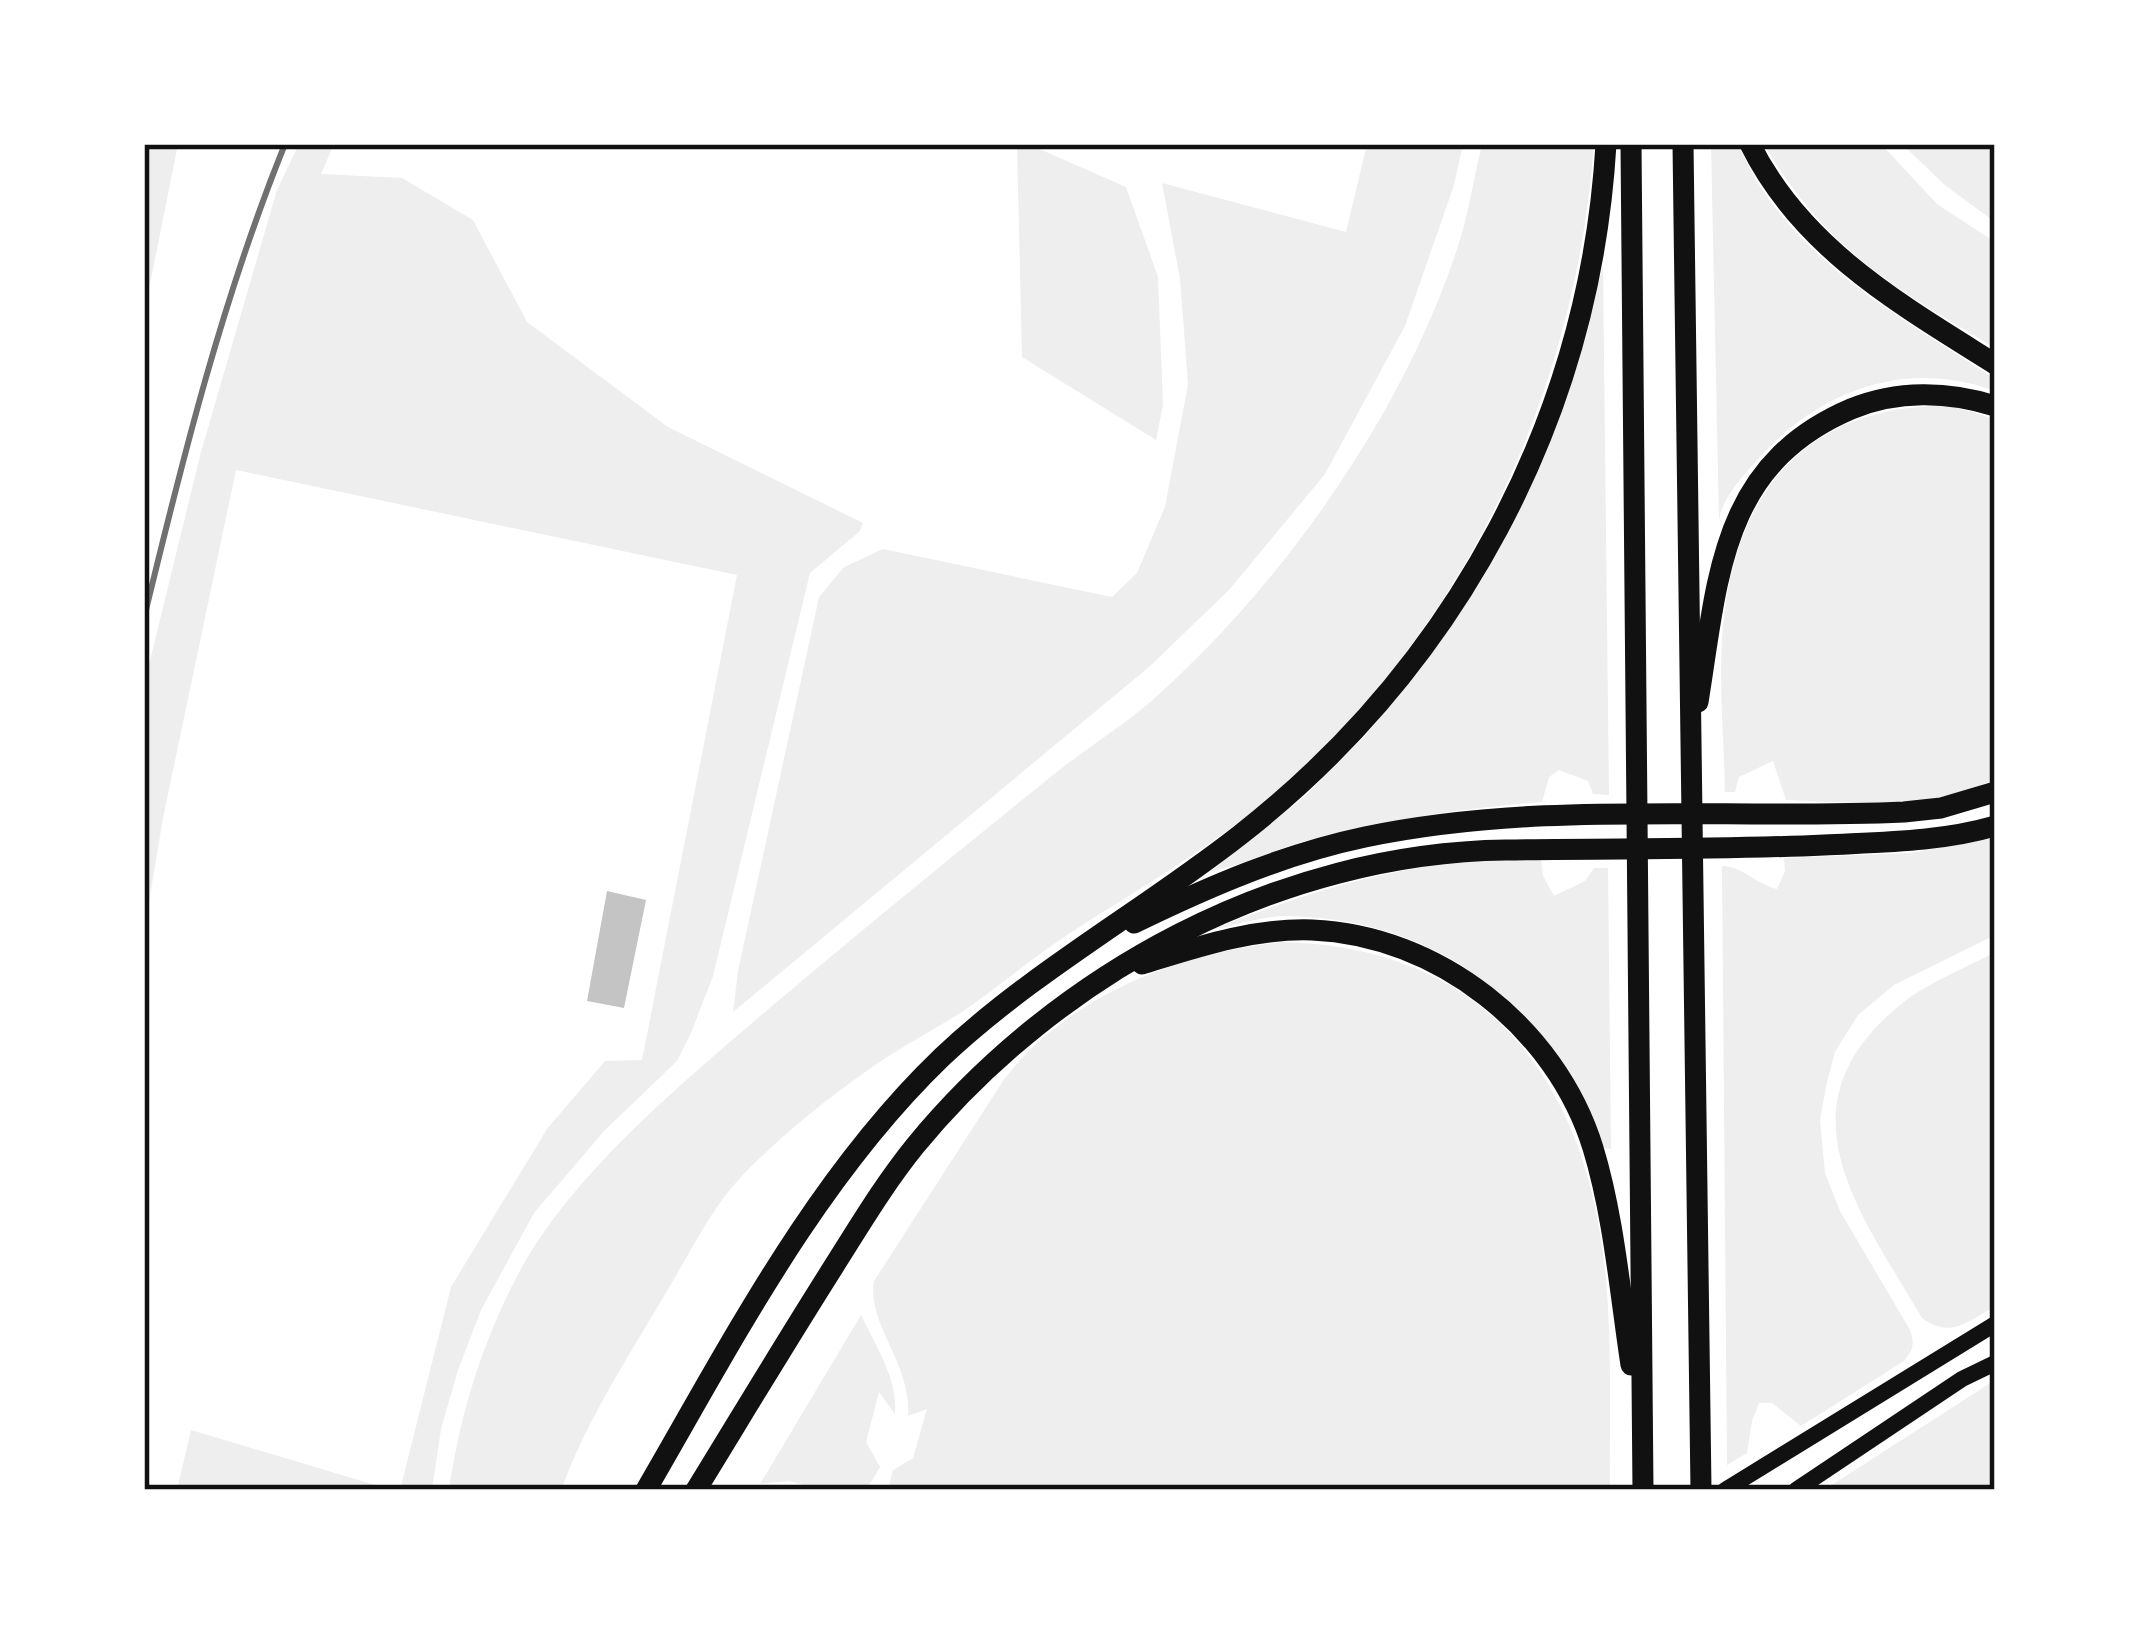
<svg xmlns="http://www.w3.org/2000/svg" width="2139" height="1634" font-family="'Open Sans',sans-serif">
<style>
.green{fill:#eee}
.building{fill:#c4c4c4}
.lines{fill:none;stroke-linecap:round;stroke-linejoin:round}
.primary{stroke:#111;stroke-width:16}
.motorway{stroke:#111;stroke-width:21}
.rail{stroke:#707070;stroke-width:6}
.neatline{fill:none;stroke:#111;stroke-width:4.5}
</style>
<rect width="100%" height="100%" fill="#fff"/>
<g class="green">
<polygon points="144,144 178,144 144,314"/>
<polygon points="299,144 334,144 321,174 402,178 473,220 527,322 668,427 863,523 860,531 810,573 713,976 691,1033 677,1061 605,1130 534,1213 481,1310 458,1370 441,1429 432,1490 400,1490 451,1287 547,1129 605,1061 642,1060 737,575 236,470 163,818 144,932 144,685 201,452 277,190"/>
<polygon points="1017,144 1028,144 1126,187 1158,277 1163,405 1156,440 1022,357"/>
<polygon points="1367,144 1463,144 1454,185 1405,326 1325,474 1229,590 1149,667 733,1012 738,971 819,597 844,567 883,549 1112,597 1137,573 1165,507 1188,384 1180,279 1162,183 1346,232"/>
<path d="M1482 144H1594C1575 400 1460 638 1262 804 1201 854 1133 892 1067 935 1034 957 1004 982 972 1005 945 1024 915 1039 887 1057 835 1092 784 1132 741 1177 710 1210 690 1253 667 1291 628 1357 588 1418 561 1490H449C460 1413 484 1336 522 1267 568 1184 660 1102 731 1041 837 950 945 862 1053 775 1084 750 1118 729 1148 704 1282 587 1411 404 1462 233 1470 204 1475 173 1482 144Z"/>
<path d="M1711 144H1738C1785 256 1899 316 1995 379V391C1906 358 1820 390 1759 458 1743 476 1723 496 1719 520Z"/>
<path d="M1764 144H1881L1938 205 1995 242V348C1896 289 1823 248 1764 144Z"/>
<polygon points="1902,144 1995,144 1995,222 1946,186"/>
<path d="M1603 266 1609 795 1593 794 1588 781 1559 770 1549 777 1542 802C1462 808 1387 820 1309 840 1276 848 1244 866 1211 871L1305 796 1365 736 1421 668 1483 578 1527 495 1563 406Z"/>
<path d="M1951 406 1995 419V779C1931 810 1856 803 1786 800L1773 761 1739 777 1735 792H1725C1724 737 1718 680 1723 626 1735 489 1810 403 1951 406Z"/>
<path d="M1995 838V935L1894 985 1858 1015 1835 1052 1826 1086 1820 1121 1825 1173 1840 1211 1910 1330C1915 1344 1913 1350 1904 1361L1801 1426 1772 1403H1759L1752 1421 1747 1453 1727 1465 1722 866C1742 866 1756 884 1777 889L1785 871 1784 858 1911 853Z"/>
<path d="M1541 859 1543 876 1554 896 1585 881 1594 868H1608L1611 1149 1604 1148C1551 1007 1440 918 1286 916 1262 916 1237 925 1214 929 1289 899 1367 873 1448 864 1479 860 1510 861 1541 859Z"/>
<path d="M1283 942C1481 947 1582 1073 1604 1261 1613 1337 1609 1414 1610 1490H888L893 1470 913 1458 927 1409 908 1416C912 1364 866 1323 874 1281L1003 1081C1066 996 1181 952 1283 942Z"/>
<path d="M1995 952V1307C1965 1322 1952 1339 1922 1318 1857 1207 1774 1104 1905 1001 1931 981 1966 968 1995 952Z"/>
<path d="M861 1315C876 1346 898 1379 895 1414L879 1392 866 1442 880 1467 866 1490H823L789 1481 760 1484Z"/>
<polygon points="1995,1380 1995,1482 1983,1490 1824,1490"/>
<polygon points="191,1430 392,1490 177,1490"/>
</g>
<polygon class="building" points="607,891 646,900 624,1008 587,1001"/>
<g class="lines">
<g class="primary">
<polyline points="1725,1490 1995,1324"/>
<polyline points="1796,1490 1962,1379 1995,1363"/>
</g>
<g class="motorway">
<polyline points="1631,144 1643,1490"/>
<polyline points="1683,144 1701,1490"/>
<path d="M1750 144C1801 248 1901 305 1995 364"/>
<path d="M1698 702C1718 579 1720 465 1851 409 1897 390 1948 391 1995 406"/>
<path d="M1134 923C1208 887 1284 854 1365 837 1542 800 1724 820 1904 812L1941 808 1995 792"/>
<path d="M1142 964C1197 947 1253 928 1312 930 1438 935 1556 1028 1593 1148 1614 1217 1620 1293 1631 1365"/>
<path d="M646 1490C733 1340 816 1178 942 1057 1032 972 1143 911 1240 835 1456 666 1590 418 1606 144"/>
<path d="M696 1490C742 1415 787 1340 834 1266 860 1225 885 1183 915 1146 1058 972 1280 853 1506 850 1612 848 1718 850 1824 845 1881 842 1940 842 1995 826"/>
</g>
<path class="rail" d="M144 618C183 457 223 297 285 144"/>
</g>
<rect width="2139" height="1634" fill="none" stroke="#ffffff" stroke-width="294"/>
<rect x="147" y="147" width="1845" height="1340" class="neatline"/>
</svg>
